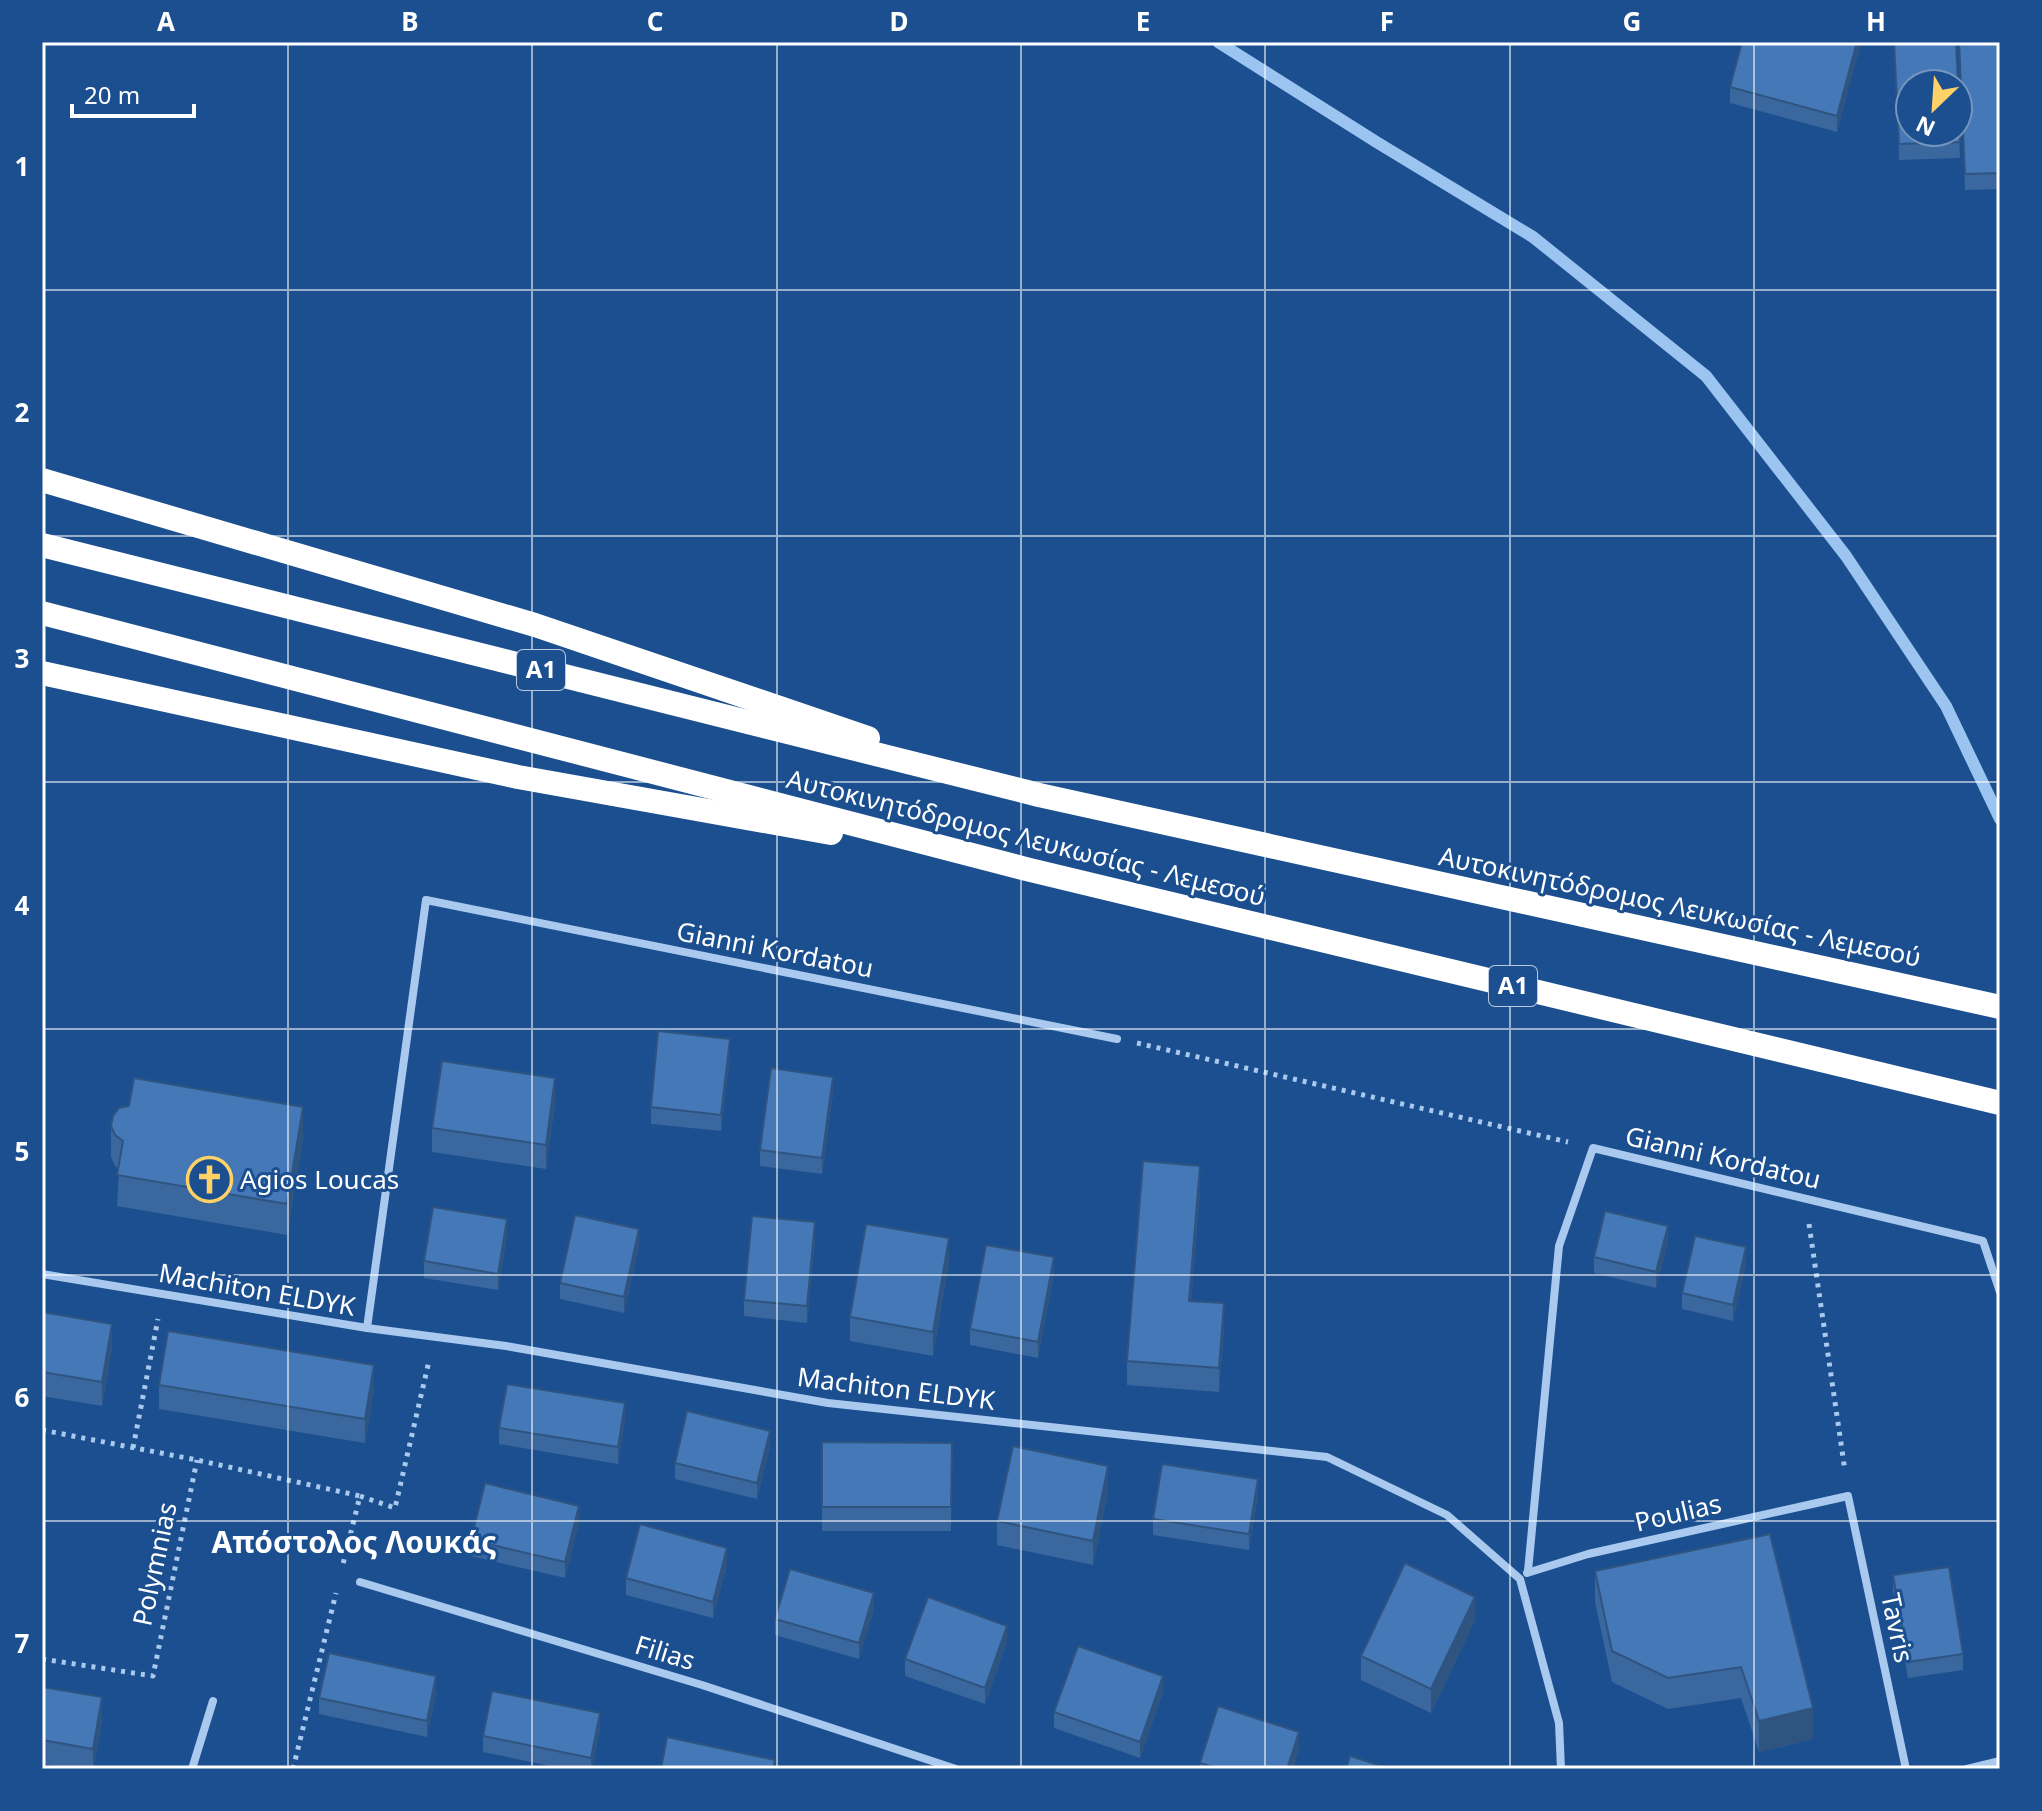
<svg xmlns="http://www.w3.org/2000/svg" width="2042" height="1811" font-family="'Noto Sans',sans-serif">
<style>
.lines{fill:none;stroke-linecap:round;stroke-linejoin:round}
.stream{stroke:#9cc4f0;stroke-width:12}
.path{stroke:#a9c9ee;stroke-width:5;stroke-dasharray:4 6;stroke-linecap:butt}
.street{stroke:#a9c9ee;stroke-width:8}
.highway{stroke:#fff;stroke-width:24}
.wall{fill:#3a679d}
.shaded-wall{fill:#305480}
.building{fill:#4478b7;stroke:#305480;stroke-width:2}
.grid{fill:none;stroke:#fff;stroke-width:2;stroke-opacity:0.55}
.labels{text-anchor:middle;stroke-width:6;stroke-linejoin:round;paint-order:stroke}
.shield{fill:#1b4f8f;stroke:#bbcadd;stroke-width:2}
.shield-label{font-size:24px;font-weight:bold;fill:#fff}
.street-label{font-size:26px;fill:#fff;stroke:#1b4f8f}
.poi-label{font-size:26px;fill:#fff;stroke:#1b4f8f;text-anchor:start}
.quarter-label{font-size:30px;font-weight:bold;fill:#fff;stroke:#1b4f8f}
.neatline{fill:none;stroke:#fff;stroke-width:3}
.grid-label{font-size:26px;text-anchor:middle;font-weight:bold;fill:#fff}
</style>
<rect width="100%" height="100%" fill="#1b4f8f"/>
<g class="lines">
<polyline class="stream" points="1218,42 1378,143 1533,237 1706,376 1846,556 1946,706 2000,819"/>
<g class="path">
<polyline points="1137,1043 1568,1142"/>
<polyline points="1809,1224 1845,1471"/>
<polyline points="42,1430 197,1460 360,1496 343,1564"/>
<polyline points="133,1448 158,1319"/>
<polyline points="360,1496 395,1508 429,1361"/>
<polyline points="42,1659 153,1676 197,1460"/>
<polyline points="293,1769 336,1593"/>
</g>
<g class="street">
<polyline points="42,1274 367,1328 506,1346 828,1403 1327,1457 1447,1515 1520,1579 1559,1723 1561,1769"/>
<polyline points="367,1328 426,900 1117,1039"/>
<polyline points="1528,1571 1559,1246 1593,1148 1983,1241 2000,1292"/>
<polyline points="1527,1573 1588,1554 1848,1496 1906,1769"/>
<polyline points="360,1582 702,1685 956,1769"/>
<polyline points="192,1769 213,1701"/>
<polyline points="1967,1769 2000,1761"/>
</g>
<g class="highway">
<polyline points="42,480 535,625 868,738"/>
<polyline points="42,545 1039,795 2000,1007"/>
<polyline points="42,613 1026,869 2000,1103"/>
<polyline points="42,673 518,777 831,833"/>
</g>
</g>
<g class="wall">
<polygon points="1861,42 1837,132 1730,103 1730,87"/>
<polygon points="1894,42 1956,42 1960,158 1899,160"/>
<polygon points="1959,42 2000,42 2000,189 1965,190"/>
<polygon points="730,1055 721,1131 651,1124 651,1107"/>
<polygon points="833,1093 822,1174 760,1166 760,1150"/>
<polygon points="555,1102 546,1169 432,1152 432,1128"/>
<polygon points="111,1126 303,1138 287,1235 117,1206 119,1169 115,1166 111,1157"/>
<polygon points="1200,1190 1191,1301 1224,1327 1219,1392 1127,1385 1127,1361"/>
<polygon points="507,1235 498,1290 424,1278 424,1261"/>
<polygon points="815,1239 807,1323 744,1316 744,1300"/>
<polygon points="1668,1242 1656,1288 1594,1273 1594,1257"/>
<polygon points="639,1245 624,1313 560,1299 560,1283"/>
<polygon points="949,1262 933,1356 850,1341 850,1317"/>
<polygon points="1746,1263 1733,1321 1682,1309 1682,1293"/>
<polygon points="1054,1273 1038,1358 970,1345 970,1329"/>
<polygon points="42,1312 112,1348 102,1406 42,1396"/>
<polygon points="159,1385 374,1389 365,1443 159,1409"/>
<polygon points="625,1420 618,1464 499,1444 499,1428"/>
<polygon points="822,1442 952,1443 951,1531 822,1531"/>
<polygon points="770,1447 757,1499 675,1479 675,1463"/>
<polygon points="1108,1490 1093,1565 997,1545 997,1521"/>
<polygon points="1258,1495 1249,1550 1153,1535 1153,1519"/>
<polygon points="579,1522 565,1578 471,1556 471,1540"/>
<polygon points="1770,1534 1813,1739 1759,1752 1741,1698 1668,1709 1612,1682 1595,1602 1595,1571"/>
<polygon points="727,1564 713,1618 626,1595 626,1578"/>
<polygon points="1893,1575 1963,1654 1963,1670 1908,1678 1893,1591"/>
<polygon points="874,1609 859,1659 775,1635 775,1619"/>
<polygon points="1475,1620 1431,1713 1361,1680 1361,1656"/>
<polygon points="1007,1642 985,1704 905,1676 905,1659"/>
<polygon points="42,1687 102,1721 93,1769 73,1769 42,1764"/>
<polygon points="436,1692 427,1737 319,1714 319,1698"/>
<polygon points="1163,1692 1140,1758 1054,1728 1054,1712"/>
<polygon points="600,1729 592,1769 565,1769 483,1752 483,1736"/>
<polygon points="1299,1748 1293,1769 1200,1769 1200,1763"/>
</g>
<g class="shaded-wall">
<polygon points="1857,42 1861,42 1837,132 1837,116"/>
<polygon points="730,1039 730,1055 721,1131 721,1115"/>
<polygon points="833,1077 833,1093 822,1174 822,1158"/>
<polygon points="555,1078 555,1102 546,1169 546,1145"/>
<polygon points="303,1107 303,1138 287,1235 287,1204"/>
<polygon points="1200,1166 1200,1190 1189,1325 1189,1301"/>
<polygon points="507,1219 507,1235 498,1290 498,1274"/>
<polygon points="815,1222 815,1239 807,1323 807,1306"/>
<polygon points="1668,1226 1668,1242 1656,1288 1656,1272"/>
<polygon points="639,1229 639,1245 624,1313 624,1297"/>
<polygon points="949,1238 949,1262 933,1356 933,1332"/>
<polygon points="1746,1247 1746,1263 1733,1321 1733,1305"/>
<polygon points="1054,1257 1054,1273 1038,1358 1038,1342"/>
<polygon points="1224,1303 1224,1327 1219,1392 1219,1368"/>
<polygon points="112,1324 112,1348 102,1406 102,1382"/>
<polygon points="374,1365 374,1389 365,1443 365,1419"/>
<polygon points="625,1403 625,1420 618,1464 618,1447"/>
<polygon points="770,1431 770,1447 757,1499 757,1483"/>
<polygon points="1108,1466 1108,1490 1093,1565 1093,1541"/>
<polygon points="1258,1479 1258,1495 1249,1550 1249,1534"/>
<polygon points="579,1506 579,1522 565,1578 565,1562"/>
<polygon points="727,1548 727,1564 713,1618 713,1602"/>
<polygon points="874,1593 874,1609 859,1659 859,1643"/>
<polygon points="1475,1597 1475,1620 1431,1713 1431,1689"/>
<polygon points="1007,1626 1007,1642 985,1704 985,1688"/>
<polygon points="436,1676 436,1692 427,1737 427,1721"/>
<polygon points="1163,1676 1163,1692 1140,1758 1140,1742"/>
<polygon points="102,1697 102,1721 93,1769 93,1749"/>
<polygon points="1813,1708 1813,1739 1759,1752 1759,1721"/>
<polygon points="600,1713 600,1729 592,1769 591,1769 591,1758"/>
<polygon points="1299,1732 1299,1748 1293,1769 1287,1769"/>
</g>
<g class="building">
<polygon points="1742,42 1857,42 1837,116 1730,87"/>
<polygon points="1894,42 1956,42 1958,84 1910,84 1910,132 1958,132 1958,96 1960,142 1899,144"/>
<polygon points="1959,42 2000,42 2000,173 1965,174"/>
<polygon points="658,1031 730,1039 721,1115 651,1107"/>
<polygon points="442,1061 555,1078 546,1145 432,1128"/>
<polygon points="771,1068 833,1077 822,1158 760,1150"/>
<polygon points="134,1078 303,1107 287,1204 117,1175 123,1141 115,1135 111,1126 113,1116 119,1108 129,1106"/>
<polygon points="1143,1161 1200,1166 1189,1301 1224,1303 1219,1368 1127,1361"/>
<polygon points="433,1207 507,1219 498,1274 424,1261"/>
<polygon points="1605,1211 1668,1226 1656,1272 1594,1257"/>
<polygon points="575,1215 639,1229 624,1297 560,1283"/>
<polygon points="752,1216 815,1222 807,1306 744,1300"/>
<polygon points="866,1224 949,1238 933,1332 850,1317"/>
<polygon points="1695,1236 1746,1247 1733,1305 1682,1293"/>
<polygon points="986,1245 1054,1257 1038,1342 970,1329"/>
<polygon points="42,1312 112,1324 102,1382 42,1372"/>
<polygon points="168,1331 374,1365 365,1419 159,1385"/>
<polygon points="507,1384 625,1403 618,1447 499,1428"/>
<polygon points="687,1411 770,1431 757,1483 675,1463"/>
<polygon points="822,1442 952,1443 951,1507 822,1507"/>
<polygon points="1013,1446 1108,1466 1093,1541 997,1521"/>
<polygon points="1162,1464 1258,1479 1249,1534 1153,1519"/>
<polygon points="485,1483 579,1506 565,1562 471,1540"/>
<polygon points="640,1524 727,1548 713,1602 626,1578"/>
<polygon points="1770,1534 1813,1708 1759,1721 1741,1667 1668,1678 1612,1651 1595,1571"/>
<polygon points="1405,1563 1475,1597 1431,1689 1361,1656"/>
<polygon points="1949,1567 1963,1654 1908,1662 1893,1575"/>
<polygon points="790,1569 874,1593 859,1643 775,1619"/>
<polygon points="928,1597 1007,1626 985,1688 905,1659"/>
<polygon points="1078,1646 1163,1676 1140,1742 1054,1712"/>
<polygon points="329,1653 436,1676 427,1721 319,1698"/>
<polygon points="42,1687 102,1697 93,1749 42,1740"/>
<polygon points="492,1691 600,1713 591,1758 483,1736"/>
<polygon points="1218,1706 1299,1732 1287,1769 1220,1769 1200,1763"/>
<polygon points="667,1737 775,1760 773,1769 661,1769"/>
<polygon points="1350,1756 1391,1769 1346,1769"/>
</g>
<path class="grid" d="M288 42V1769M532 42V1769M777 42V1769M1021 42V1769M1265 42V1769M1510 42V1769M1754 42V1769M42 290H2000M42 536H2000M42 782H2000M42 1029H2000M42 1275H2000M42 1521H2000"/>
<defs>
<symbol id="church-ring" viewBox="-11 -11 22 22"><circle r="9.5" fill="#1b4f8f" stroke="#ffd166" stroke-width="1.5"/><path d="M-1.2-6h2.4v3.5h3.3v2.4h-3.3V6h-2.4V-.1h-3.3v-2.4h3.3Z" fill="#ffd166"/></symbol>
</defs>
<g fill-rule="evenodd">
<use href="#church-ring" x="184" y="1154" width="51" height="51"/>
</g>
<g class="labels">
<g class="shield">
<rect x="517" y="650" width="48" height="40" rx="6"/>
<rect x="1489" y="966" width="48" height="40" rx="6"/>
</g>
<g class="shield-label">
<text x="541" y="678">A1</text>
<text x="1513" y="994">A1</text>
</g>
<g class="street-label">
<text transform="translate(1026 838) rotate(14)" y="9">Αυτοκινητόδρομος Λευκωσίας - Λεμεσού</text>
<text transform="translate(1680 907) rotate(12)" y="9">Αυτοκινητόδρομος Λευκωσίας - Λεμεσού</text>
<text transform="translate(775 950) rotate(11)" y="9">Gianni Kordatou</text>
<text transform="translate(1723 1158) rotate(13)" y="9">Gianni Kordatou</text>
<text transform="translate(257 1290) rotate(10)" y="9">Machiton ELDYK</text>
<text transform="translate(896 1389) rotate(7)" y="9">Machiton ELDYK</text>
<text transform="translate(1678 1513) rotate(-13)" y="9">Poulias</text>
<text transform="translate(155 1564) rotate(-78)" y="9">Polymnias</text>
<text transform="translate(1897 1628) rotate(78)" y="9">Tavris</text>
<text transform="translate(665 1653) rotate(17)" y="9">Filias</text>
</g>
<g class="poi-label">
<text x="240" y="1189">Agios Loucas</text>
</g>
<g class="quarter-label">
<text x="354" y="1553">Απόστολος Λουκάς</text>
</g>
</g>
<rect width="2042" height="1811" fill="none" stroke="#1b4f8f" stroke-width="88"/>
<g transform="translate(1934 108) rotate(205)"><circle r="38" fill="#1b4f8f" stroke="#7695bc" stroke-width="2"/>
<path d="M0-6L14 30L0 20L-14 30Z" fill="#ffd166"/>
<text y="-12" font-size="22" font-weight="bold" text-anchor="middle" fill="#ffffff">N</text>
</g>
<path d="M72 104v12h122v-12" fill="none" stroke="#ffffff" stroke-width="4"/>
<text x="84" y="104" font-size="24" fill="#ffffff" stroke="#1b4f8f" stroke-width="6" paint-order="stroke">20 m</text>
<rect x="44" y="44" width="1954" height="1723" class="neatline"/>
<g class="grid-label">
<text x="166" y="31">A</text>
<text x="410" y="31">B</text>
<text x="655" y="31">C</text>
<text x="899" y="31">D</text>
<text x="1143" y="31">E</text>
<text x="1387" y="31">F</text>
<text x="1632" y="31">G</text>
<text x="1876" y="31">H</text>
<text x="22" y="176">1</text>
<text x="22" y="422">2</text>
<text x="22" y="668">3</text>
<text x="22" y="915">4</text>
<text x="22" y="1161">5</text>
<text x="22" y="1407">6</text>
<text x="22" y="1653">7</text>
</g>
</svg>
